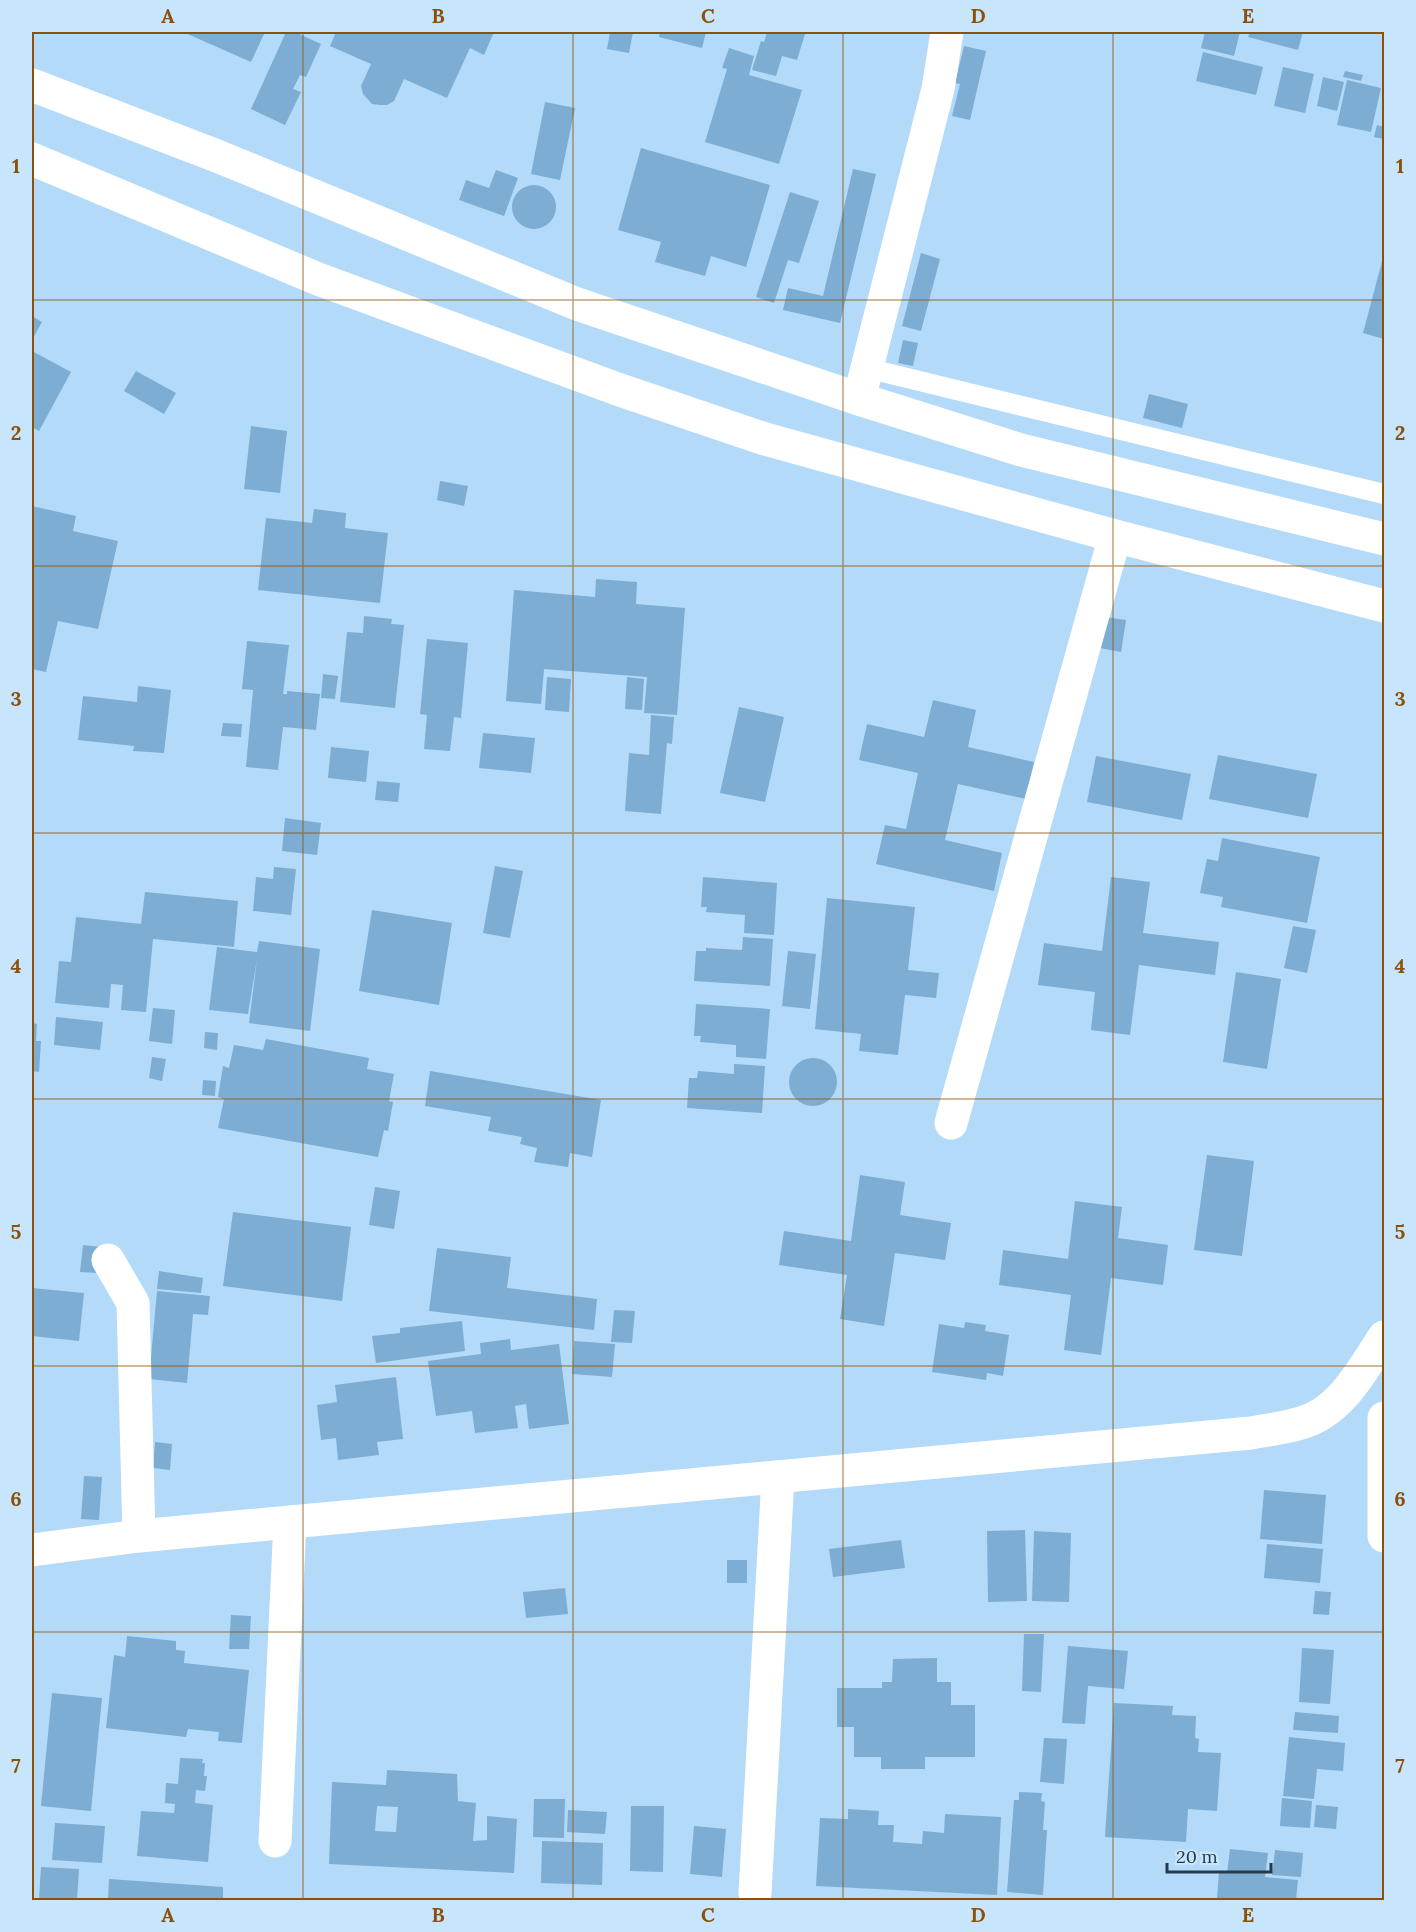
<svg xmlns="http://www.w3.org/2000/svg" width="1416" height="1932" font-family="Lora,serif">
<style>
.building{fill:#7dadd3;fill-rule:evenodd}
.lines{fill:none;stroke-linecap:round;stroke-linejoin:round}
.service{stroke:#fff;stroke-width:20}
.minor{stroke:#fff;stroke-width:33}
.tertiary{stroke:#fff;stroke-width:33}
.secondary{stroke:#fff;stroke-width:33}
.grid{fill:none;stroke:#8b5109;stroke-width:1.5;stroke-opacity:0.55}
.neatline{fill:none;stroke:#8b5109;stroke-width:2}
.grid-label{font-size:20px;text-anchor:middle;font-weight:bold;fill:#8b5109}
</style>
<rect width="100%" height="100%" fill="#b3daf9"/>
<g class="building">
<polygon points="183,32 265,32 251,62"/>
<polygon points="286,32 295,32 321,44 306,77 300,75 293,89 301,92 285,125 251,109"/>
<polygon points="336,32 494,32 484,55 470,48 447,98 404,79 394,101 387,105 380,105 372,104 363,94 361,86 371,64 330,46"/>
<polygon points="610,32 633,32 629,53 607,49"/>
<polygon points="660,32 706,32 702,48 659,37"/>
<polygon points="767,32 795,32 805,34 797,60 782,56 776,76 752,70 761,41 764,42"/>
<polygon points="1205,32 1240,32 1234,56 1201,48"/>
<polygon points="1250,32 1303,32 1298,50 1248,37"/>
<polygon points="964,46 986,51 970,120 952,116 960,84 955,83"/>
<polygon points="729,48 754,56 749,75 802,90 779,164 705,142 727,69 722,68"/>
<polygon points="1203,52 1263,67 1256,95 1196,81"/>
<polygon points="1283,67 1314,74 1305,113 1274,106"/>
<polygon points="1345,71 1363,75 1361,81 1343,77"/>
<polygon points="1323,77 1344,82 1337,111 1317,106"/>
<polygon points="1347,80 1381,88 1371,132 1337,125"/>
<polygon points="545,102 575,108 560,180 531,174"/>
<polygon points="1377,125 1384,127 1384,139 1374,137"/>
<polygon points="641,148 770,185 746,267 711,256 705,276 655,262 661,242 618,230"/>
<polygon points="853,169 876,174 840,323 783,310 788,288 823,296"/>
<polygon points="496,170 518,178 504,216 459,200 466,180 489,188"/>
<circle cx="534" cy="207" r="22"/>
<polygon points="790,192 819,201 799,263 788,260 774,303 756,297"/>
<polygon points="921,253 940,259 921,331 902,326"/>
<polygon points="1384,254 1384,339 1363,333"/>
<polygon points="32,316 42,322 32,340"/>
<polygon points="903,340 918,343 913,366 898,363"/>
<polygon points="32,351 71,372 39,431 32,427"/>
<polygon points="136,371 176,393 164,414 124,391"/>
<polygon points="1149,394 1188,404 1182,428 1143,418"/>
<polygon points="251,426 287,431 280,493 244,489"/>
<polygon points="440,481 468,486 464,506 437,500"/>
<polygon points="32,506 76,516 73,531 118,541 98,629 58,621 46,672 32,669"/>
<polygon points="314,509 346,513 345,528 388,533 380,603 258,590 266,518 312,523"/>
<polygon points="596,579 637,582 636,604 685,608 677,715 644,713 647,677 544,669 541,704 506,701 514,590 595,597"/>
<polygon points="364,616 392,619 391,624 404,625 395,708 340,702 347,632 363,633"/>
<polygon points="1105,617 1126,620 1121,652 1100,648"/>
<polygon points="427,639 468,643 461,718 454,717 450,751 424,749 427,715 420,714"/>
<polygon points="247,641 289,645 283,694 287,694 287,691 320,694 316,730 283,727 278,770 246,767 253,690 242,689"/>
<polygon points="323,674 338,676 335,699 321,698"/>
<polygon points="547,677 571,679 569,712 545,710"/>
<polygon points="627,677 644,679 642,710 625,709"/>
<polygon points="138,686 171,690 164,753 133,751 134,746 78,740 83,696 137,702"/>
<polygon points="933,700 976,710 968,747 1034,762 1026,799 958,784 945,840 1002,853 994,891 876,864 885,825 906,829 918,773 859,760 867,724 924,737"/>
<polygon points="739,707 784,717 765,802 720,793"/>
<polygon points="651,715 674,717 672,744 667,743 661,814 625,811 629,753 649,755"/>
<polygon points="223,723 242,724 241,737 221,736"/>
<polygon points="483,733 535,738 531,773 479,768"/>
<polygon points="331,747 369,751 366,782 328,778"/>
<polygon points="1218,755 1317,774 1308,818 1209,799"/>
<polygon points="1096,756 1191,774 1182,820 1087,802"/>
<polygon points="377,781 400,783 398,802 375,800"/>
<polygon points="285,818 321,823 317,855 282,851"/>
<polygon points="1222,838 1320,857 1307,923 1221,907 1223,897 1200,893 1207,859 1218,861"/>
<polygon points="495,866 523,871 510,938 483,933"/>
<polygon points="274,867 296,869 291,915 253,911 256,877 273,879"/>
<polygon points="703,877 777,883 774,935 744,933 745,915 706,912 707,907 701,907"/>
<polygon points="1111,877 1150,882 1143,933 1219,942 1215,975 1139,965 1130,1035 1091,1030 1095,992 1038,985 1044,943 1102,951"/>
<polygon points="145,892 238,901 234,947 153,939 146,1012 121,1010 123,985 111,984 109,1008 55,1003 59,961 71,962 76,917 141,924"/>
<polygon points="827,898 915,907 908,970 939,973 936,998 905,995 898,1055 859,1051 861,1034 815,1029"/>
<polygon points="372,910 452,923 439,1005 359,991"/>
<polygon points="1293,926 1316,930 1307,973 1284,968"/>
<polygon points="743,937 773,939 770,986 694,981 696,951 706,951 706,948 742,950"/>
<polygon points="259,941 320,949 310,1031 249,1023 257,959 248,1014 209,1010 217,947 257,952"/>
<polygon points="788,951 816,954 810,1009 782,1006"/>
<polygon points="1236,972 1281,979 1267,1069 1223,1062"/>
<polygon points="696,1004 770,1009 766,1059 736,1057 736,1045 700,1042 701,1036 694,1036"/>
<polygon points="153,1008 175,1010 172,1044 149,1041"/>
<polygon points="56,1017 103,1022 100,1050 54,1045"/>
<polygon points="32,1023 37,1024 36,1041 41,1041 39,1072 32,1071"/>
<polygon points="205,1032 218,1033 217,1050 204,1048"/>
<polygon points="266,1039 369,1058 367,1069 394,1074 389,1101 393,1102 388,1131 384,1130 378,1157 218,1128 224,1099 218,1097 223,1066 229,1068 234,1045 263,1050"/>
<polygon points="152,1057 166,1059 162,1081 149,1078"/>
<circle cx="813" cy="1082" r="24"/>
<polygon points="734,1064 765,1066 762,1113 687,1108 689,1078 697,1078 698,1071 734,1074"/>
<polygon points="430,1071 601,1100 592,1157 570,1153 568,1167 534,1162 537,1148 520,1144 522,1137 488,1131 491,1117 425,1106"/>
<polygon points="203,1080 216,1081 215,1096 202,1095"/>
<polygon points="1207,1155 1254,1161 1242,1256 1194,1250"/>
<polygon points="860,1175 905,1182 900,1215 951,1223 945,1260 895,1253 884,1326 840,1319 847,1275 779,1265 784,1231 851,1241"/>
<polygon points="375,1187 400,1191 394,1229 369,1225"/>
<polygon points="1075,1201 1122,1207 1118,1238 1168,1245 1163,1285 1111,1278 1101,1355 1064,1350 1071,1295 999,1285 1003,1250 1068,1259"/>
<polygon points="233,1212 351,1227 342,1301 223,1286"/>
<polygon points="83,1245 101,1247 99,1273 80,1272"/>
<polygon points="437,1248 511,1257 507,1288 597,1299 594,1330 429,1311"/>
<polygon points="159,1271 203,1278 201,1293 157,1289"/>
<polygon points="32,1288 84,1293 79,1341 32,1336"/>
<polygon points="157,1291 210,1296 208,1315 193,1314 187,1383 149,1379"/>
<polygon points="614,1310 635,1311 632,1343 611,1342"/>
<polygon points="462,1321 465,1351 376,1363 372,1336 400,1333 400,1328"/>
<polygon points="965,1322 986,1325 985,1331 1009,1335 1003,1376 987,1373 986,1380 932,1372 939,1324 964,1328"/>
<polygon points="510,1339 511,1350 559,1344 569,1424 529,1429 526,1404 515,1406 518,1428 475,1433 472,1411 436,1416 428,1361 481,1354 480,1343"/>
<polygon points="574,1341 615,1344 612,1377 572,1374"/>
<polygon points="396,1377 403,1439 377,1442 379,1455 338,1460 336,1438 321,1440 317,1405 337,1402 335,1385"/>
<polygon points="155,1442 172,1444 170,1470 153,1468"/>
<polygon points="84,1476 102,1477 99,1520 81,1519"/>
<polygon points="1264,1490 1326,1495 1322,1544 1260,1539"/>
<polygon points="1025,1530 1027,1601 988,1602 987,1531"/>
<polygon points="1034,1531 1071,1533 1069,1602 1032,1601"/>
<polygon points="901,1540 905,1568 833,1577 829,1549"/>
<polygon points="1267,1544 1323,1549 1320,1583 1264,1578"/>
<rect x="727" y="1560" width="20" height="23"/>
<polygon points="565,1588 568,1614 526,1618 523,1592"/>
<polygon points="1315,1591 1331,1592 1329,1615 1313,1614"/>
<polygon points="231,1615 251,1616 249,1649 229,1649"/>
<polygon points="1024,1634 1044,1634 1041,1692 1022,1691"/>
<polygon points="127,1636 176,1641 176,1650 185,1651 184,1663 249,1670 242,1743 218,1741 219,1732 188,1729 186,1737 106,1728 114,1655 125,1657"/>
<polygon points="1068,1646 1128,1651 1124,1689 1088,1686 1085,1724 1062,1723"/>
<polygon points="1302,1648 1334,1650 1330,1704 1299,1702"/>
<polygon points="937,1658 937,1682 951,1682 951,1705 975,1705 975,1757 925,1757 925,1769 881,1769 881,1757 854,1757 854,1727 837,1727 837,1688 882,1688 882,1682 892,1682 893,1659"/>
<polygon points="52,1693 102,1698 91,1811 41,1806"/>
<polygon points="1114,1703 1173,1706 1172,1715 1196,1716 1195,1738 1199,1739 1198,1752 1221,1753 1217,1811 1188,1809 1186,1842 1105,1837"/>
<polygon points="1295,1712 1339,1716 1338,1733 1293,1730"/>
<polygon points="1289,1737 1345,1743 1343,1771 1317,1769 1314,1799 1283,1796"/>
<polygon points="1044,1738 1067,1739 1064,1784 1040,1782"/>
<polygon points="180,1758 203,1759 202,1763 205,1763 204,1776 207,1776 205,1791 196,1790 195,1803 213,1805 208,1862 137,1856 141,1811 174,1813 175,1804 165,1803 166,1783 178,1784"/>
<path d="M387 1770 457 1774 458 1801 476 1803 473 1841 487 1840V1816L517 1819 514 1873 329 1864 332 1782 386 1785ZM377 1806 398 1807 396 1832 375 1831Z"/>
<polygon points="1019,1792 1042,1793 1041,1801 1045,1802 1043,1830 1047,1830 1043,1895 1007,1892 1014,1800 1019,1800"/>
<polygon points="1282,1798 1312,1801 1310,1828 1280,1826"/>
<polygon points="534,1799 565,1799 564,1838 533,1837"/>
<polygon points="1316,1805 1338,1807 1336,1829 1314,1827"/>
<polygon points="631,1806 664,1806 663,1872 630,1871"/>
<polygon points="848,1809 879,1811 878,1825 894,1825 893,1842 922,1844 923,1831 944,1833 945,1814 1001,1817 997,1895 816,1886 820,1818 848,1819"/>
<polygon points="568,1810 607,1812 605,1834 567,1832"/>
<polygon points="55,1823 105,1826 102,1863 52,1860"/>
<polygon points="694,1826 726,1829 722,1877 690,1874"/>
<polygon points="542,1841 603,1843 602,1885 541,1883"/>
<polygon points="1230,1849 1268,1853 1265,1877 1298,1880 1296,1900 1240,1900 1217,1898 1219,1872 1227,1873"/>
<polygon points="1275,1850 1303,1853 1301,1877 1272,1875"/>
<polygon points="41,1867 79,1869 77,1900 39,1900"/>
<polygon points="109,1879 223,1887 223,1900 108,1900"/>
</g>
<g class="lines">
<polyline class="service" points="866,368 1384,494"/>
<g class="minor">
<polyline points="859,399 938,89 947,32"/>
<polyline points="951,1123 1115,536"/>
<polyline points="108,1260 133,1303 139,1536"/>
<polyline points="275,1841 290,1522"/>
<polyline points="755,1893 778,1477"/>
</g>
<g class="tertiary">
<polyline points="1384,1418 1384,1536"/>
<path d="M32 1550 139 1536 1251 1433C1267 1430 1285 1428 1301 1423 1341 1412 1363 1369 1384 1337"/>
</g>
<g class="secondary">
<polyline points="32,85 217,156 577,304 859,399 1021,450 1384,539"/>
<polyline points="32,159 318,279 620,390 765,439 1115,536 1384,606"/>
</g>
</g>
<path class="grid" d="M303 32V1900M573 32V1900M843 32V1900M1113 32V1900M32 300H1384M32 566H1384M32 833H1384M32 1099H1384M32 1366H1384M32 1632H1384"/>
<rect width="1416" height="1932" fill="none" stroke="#c8e5fe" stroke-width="66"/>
<path d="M1167 1863v9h104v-9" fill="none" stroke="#263a4a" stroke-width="3"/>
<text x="1176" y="1863" font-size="18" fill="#263a4a" stroke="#c8e5fe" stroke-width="4.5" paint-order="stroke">20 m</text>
<rect x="33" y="33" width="1350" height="1866" class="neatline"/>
<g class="grid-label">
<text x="168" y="23">A</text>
<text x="438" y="23">B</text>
<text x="708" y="23">C</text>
<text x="978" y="23">D</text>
<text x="1248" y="23">E</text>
<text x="16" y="173">1</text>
<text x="1400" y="173">1</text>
<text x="16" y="440">2</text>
<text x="1400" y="440">2</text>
<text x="16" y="706">3</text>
<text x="1400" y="706">3</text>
<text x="16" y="973">4</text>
<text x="1400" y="973">4</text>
<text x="16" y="1239">5</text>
<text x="1400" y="1239">5</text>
<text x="16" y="1506">6</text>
<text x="1400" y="1506">6</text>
<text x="16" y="1773">7</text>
<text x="1400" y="1773">7</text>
<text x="168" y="1922">A</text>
<text x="438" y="1922">B</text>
<text x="708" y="1922">C</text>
<text x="978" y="1922">D</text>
<text x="1248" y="1922">E</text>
</g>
</svg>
